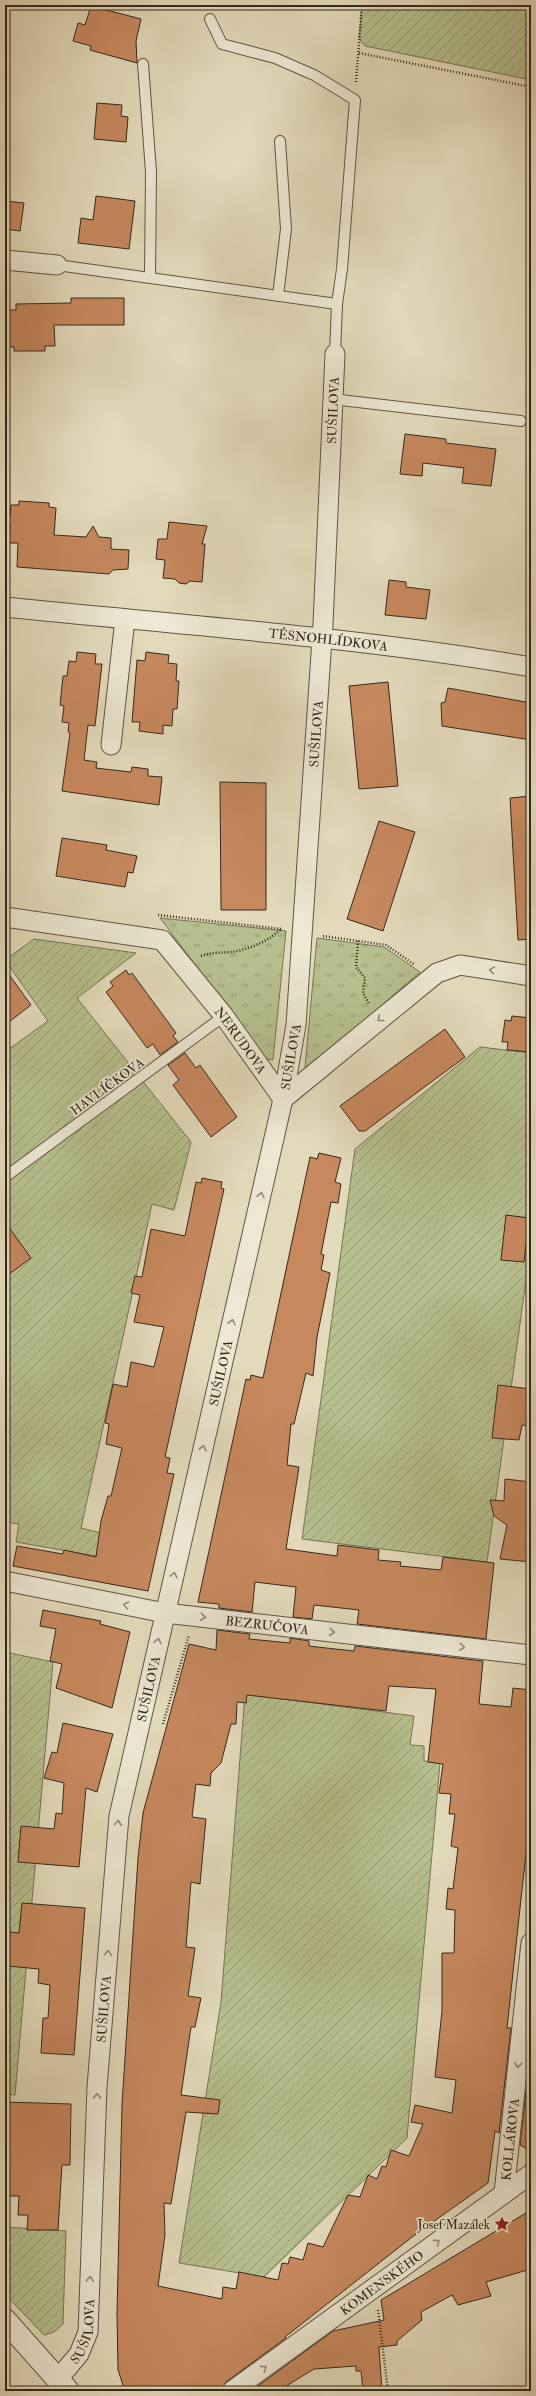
<svg xmlns="http://www.w3.org/2000/svg" width="536" height="2396" font-family="'IM FELL Double Pica',serif">
<style>
.grass{fill:url(#grass-tufts);stroke:#767454}
.garden{fill:url(#garden-furrows);stroke:#767454}
.building{fill:#c7885e;stroke:#35281b;fill-rule:evenodd}
.lines{fill:none;stroke-linecap:round;stroke-linejoin:round}
.service-casing{stroke:#605443;stroke-width:12}
.minor-casing{stroke:#605443;stroke-width:21}
.tertiary-casing{stroke:#605443;stroke-width:24}
.path{stroke:#35281b;stroke-width:2.5;stroke-dasharray:1 2;stroke-linecap:butt}
.service{stroke:#ede7d3;stroke-width:10}
.minor{stroke:#ede7d3;stroke-width:19}
.tertiary{stroke:#ede7d3;stroke-width:22}
.oneway{stroke:#918877}
.labels{text-anchor:middle;stroke-width:3.5;stroke-linejoin:round;paint-order:stroke}
.street-label{font-size:13px;fill:#35281b;stroke:#ede7d3}
.poi-label{font-size:13px;fill:#35281b;stroke:#ede7d3;text-anchor:end}
</style>
<defs>
<pattern id="grass-tufts" width="24" height="20" patternUnits="userSpaceOnUse"><rect width="24" height="20" fill="#b6bf8e"/><path d="M3 7l-1-3M5 7V3M7 7l1-3M15 17l-1-3M17 17v-4M19 17l1-3" fill="none" stroke="#959b73"/></pattern>
<pattern id="garden-furrows" width="10" height="10" patternUnits="userSpaceOnUse"><rect width="10" height="10" fill="#b6bf8e"/><path d="M-1 1l2-2M0 10L10 0M9 11l2-2" fill="none" stroke="#959b73"/></pattern>
</defs>
<rect width="100%" height="100%" fill="#e3dabb"/>
<filter id="stains"><feTurbulence type="fractalNoise" baseFrequency=".005" numOctaves="4"/><feColorMatrix values="0 0 0 0 .2 0 0 0 0 .09 0 0 0 0 .02 0 0 0 .5 -.17"/></filter>
<radialGradient id="worn" r=".72"><stop offset=".6" stop-color="#630" stop-opacity="0"/><stop offset="1" stop-color="#630" stop-opacity=".3"/></radialGradient>
<g class="grass">
<polygon points="160,918 286,931 273,1060 266,1059"/>
<polygon points="317,938 384,947 420,972 310,1068 305,1067"/>
</g>
<g class="garden">
<polygon points="362,5 531,5 531,80 365,46 359,39"/>
<polygon points="34,939 136,953 77,998 191,1142 174,1210 152,1204 81,1528 101,1533 96,1556 16,1542 19,1524 5,1522 5,1052 48,1021 5,960"/>
<polygon points="480,1047 531,1053 531,1244 487,1562 302,1539 355,1149"/>
<polygon points="5,1652 53,1662 15,2095 5,2094"/>
<polygon points="245,1694 414,1716 410,1745 424,1746 424,1761 440,1763 407,2138 264,2277 179,2263 221,2002"/>
<polygon points="5,2227 66,2231 63,2324 54,2332 44,2335 5,2294"/>
</g>
<g class="building">
<polygon points="91,6 141,19 136,41 137,63 90,50 91,46 73,41 78,23 85,25"/>
<polygon points="97,103 122,105 121,116 128,117 126,142 94,139"/>
<polygon points="96,196 135,201 129,249 78,243 81,218 93,220"/>
<polygon points="5,201 24,203 20,231 5,229"/>
<polygon points="71,298 124,298 124,325 54,325 55,346 45,346 45,351 14,351 14,347 5,347 5,310 16,310 16,304 71,303"/>
<polygon points="405,434 446,439 446,443 496,449 491,486 462,483 464,468 423,463 422,476 400,474"/>
<polygon points="19,501 49,503 49,507 56,508 54,535 86,537 93,526 99,537 111,538 111,549 129,550 128,569 113,570 109,574 17,567 18,543 9,543 10,525 5,520 10,516 11,505 19,505"/>
<polygon points="169,522 207,526 202,544 205,544 202,582 190,581 186,584 179,583 175,579 163,578 165,560 156,559 158,539 167,539"/>
<polygon points="389,580 406,582 406,587 430,590 426,619 385,615"/>
<polygon points="77,652 96,654 95,664 102,664 95,726 88,725 84,760 97,762 96,768 113,770 131,772 132,767 148,769 148,776 162,777 159,805 62,791 70,733 68,732 69,723 62,722 64,706 60,705 63,676 67,676 69,661 76,662"/>
<polygon points="146,652 169,655 168,663 177,664 176,681 179,681 177,709 173,709 172,726 163,725 163,734 139,731 140,722 132,722 137,660 145,661"/>
<polygon points="388,682 398,786 359,789 349,686"/>
<polygon points="448,688 531,703 531,740 442,726 441,703 445,702"/>
<polygon points="220,782 266,783 266,910 221,910"/>
<polygon points="531,796 531,939 518,940 510,798"/>
<polygon points="379,821 415,832 383,931 347,919"/>
<polygon points="62,838 107,845 106,850 137,856 133,873 128,872 125,887 56,876"/>
<polygon points="5,969 31,1005 5,1025"/>
<polygon points="126,970 129,975 132,973 176,1033 173,1036 178,1042 160,1055 153,1044 147,1048 106,992 113,986 110,982"/>
<polygon points="512,1016 531,1018 531,1052 507,1050 508,1042 502,1042 505,1020 511,1021"/>
<polygon points="445,1029 465,1057 365,1131 359,1131 340,1106"/>
<polygon points="185,1053 196,1068 200,1065 237,1117 211,1137 173,1085 179,1080 168,1065"/>
<polygon points="319,1153 341,1158 335,1182 341,1184 338,1203 331,1202 321,1254 324,1255 321,1270 330,1273 317,1337 313,1376 306,1373 294,1424 291,1424 287,1465 299,1467 286,1549 337,1556 338,1545 379,1550 378,1560 401,1562 400,1566 441,1570 443,1557 494,1563 486,1639 357,1624 359,1610 314,1605 312,1619 293,1617 296,1587 255,1582 252,1612 219,1608 219,1604 198,1602 246,1379 250,1380 251,1375 263,1378 310,1157 317,1159"/>
<polygon points="202,1178 222,1182 221,1188 224,1189 165,1457 170,1458 167,1473 174,1474 148,1591 13,1566 17,1546 63,1554 64,1550 96,1557 101,1521 108,1496 111,1496 122,1448 106,1444 109,1424 105,1423 113,1384 127,1387 131,1362 154,1367 164,1327 134,1322 140,1295 131,1293 135,1276 142,1277 151,1229 185,1236 196,1182 201,1183"/>
<polygon points="506,1215 529,1218 524,1262 501,1260"/>
<polygon points="5,1222 31,1258 5,1277"/>
<polygon points="498,1385 531,1389 531,1426 522,1425 519,1440 492,1438"/>
<polygon points="505,1479 531,1482 531,1562 500,1559 507,1525 494,1516 490,1500 504,1501"/>
<polygon points="43,1610 101,1621 100,1624 130,1632 112,1708 56,1688 62,1664 50,1661 56,1629 40,1626"/>
<path d="M217 1630 250 1634 249 1639 270 1641 290 1643V1638L309 1641V1646L335 1649 354 1651 355 1646 483 1661 479 1704 511 1707 513 1688 531 1690V1807L507 2028H511L499 2133 495 2131 488 2183 416 2234 285 2337 286 2338 226 2382 221 2391H125L118 2370 117 2313 122 2104 138 1858 143 1813 189 1644 216 1650ZM389 1686 436 1689 428 1762 443 1764 439 1793 451 1794 449 1814H455L451 1846 458 1848 453 1889 448 1888 446 1909 455 1910 454 1953H442V2011L435 2077 456 2080 452 2113 415 2105 411 2122 423 2124 409 2156 391 2150 386 2167 382 2166 377 2179 368 2175 360 2197 348 2195 323 2247 308 2243 303 2260 290 2257 288 2264 282 2263 278 2280 239 2272 236 2289 223 2287 222 2299 158 2286 165 2235 164 2203 171 2204 186 2112 218 2114 220 2100 181 2095 191 2027H195L201 1998 188 1996 195 1948 186 1947 191 1882 200 1884 206 1819 192 1817 196 1784 210 1786 211 1773 221 1763 231 1724H236L237 1702 246 1703 247 1695 386 1711Z"/>
<polygon points="63,1723 113,1734 97,1792 86,1788 79,1867 18,1862 21,1826 54,1829 56,1813 62,1814 64,1783 44,1778 52,1752 57,1753"/>
<polygon points="22,1903 85,1908 74,2055 41,2053 43,2018 48,2018 50,1985 38,1983 39,1969 8,1966 10,1932 19,1933"/>
<polygon points="531,2045 531,2151 520,2145"/>
<polygon points="5,2102 71,2104 70,2165 62,2165 58,2230 27,2230 28,2215 18,2215 19,2196 5,2196"/>
<polygon points="531,2210 531,2269 486,2282 491,2296 458,2305 452,2295 421,2312 422,2320 397,2341 397,2345 379,2347 382,2391 363,2391 361,2371 356,2371 356,2366 314,2369 278,2391 251,2391 333,2331 384,2320 381,2300"/>
</g>
<g class="lines">
<defs>
<g id="service">
<polyline points="210,19 222,44 275,58 314,75 355,100 342,269 337,304"/>
<polyline points="143,64 151,172 150,278"/>
<polyline points="57,265 337,304 335,354"/>
<polyline points="278,296 286,229 280,141"/>
<polyline points="332,399 521,421"/>
<polyline points="5,1177 224,1016"/>
</g>
<g id="minor">
<polyline points="5,260 57,265"/>
<path id="s1" d="M5 607C180 625 357 637 531 667"/>
<polyline points="111,745 125,619"/>
<path id="s2" d="M5 917 162 940 224 1016 283 1099 437 973 460 965 531 976"/>
<path id="s3" d="M5 1581 165 1613 531 1655"/>
<path id="s4" d="M504 2193 531 1943"/>
<path id="s5" d="M58 2379 79 2354 88 2332 97 2087 119 1816 283 1099 296 1025 323 624 335 354"/>
<path id="s6" d="M232 2391 531 2174"/>
</g>
<polyline id="tertiary" points="5,2320 68,2391"/>
</defs>
<use href="#service" class="service-casing"/>
<use href="#minor" class="minor-casing"/>
<use href="#tertiary" class="tertiary-casing"/>
<g class="path">
<polyline points="359,53 531,87"/>
<polyline points="356,82 362,5"/>
<polyline points="158,915 282,929"/>
<polyline points="323,936 386,945 415,965"/>
<polyline points="358,941 356,967 365,978 363,993 369,1004"/>
<path d="M201 956C212 952 221 953 232 952 250 949 269 941 281 929"/>
<polyline points="163,1724 189,1635"/>
<polyline points="378,2310 388,2391"/>
</g>
<use href="#service" class="service"/>
<use href="#minor" class="minor"/>
<use href="#tertiary" class="tertiary"/>
</g>
<defs><path id="oneway-chevron" d="M-2-3.5L2.5 0L-2 3.5" fill="none" stroke-width="1.6" stroke-linecap="round" stroke-linejoin="round"/></defs>
<g class="oneway">
<use href="#oneway-chevron" transform="translate(492 970) rotate(-171)"/>
<use href="#oneway-chevron" transform="translate(380 1019) rotate(141)"/>
<use href="#oneway-chevron" transform="translate(261 1195) rotate(-77)"/>
<use href="#oneway-chevron" transform="translate(232 1322) rotate(-77)"/>
<use href="#oneway-chevron" transform="translate(203 1448) rotate(-77)"/>
<use href="#oneway-chevron" transform="translate(174 1575) rotate(-77)"/>
<use href="#oneway-chevron" transform="translate(126 1605) rotate(-169)"/>
<use href="#oneway-chevron" transform="translate(203 1617) rotate(6)"/>
<use href="#oneway-chevron" transform="translate(332 1632) rotate(6)"/>
<use href="#oneway-chevron" transform="translate(158 1641) rotate(-77)"/>
<use href="#oneway-chevron" transform="translate(462 1647) rotate(6)"/>
<use href="#oneway-chevron" transform="translate(118 1823) rotate(-85)"/>
<use href="#oneway-chevron" transform="translate(108 1953) rotate(-85)"/>
<use href="#oneway-chevron" transform="translate(518 2065) rotate(96)"/>
<use href="#oneway-chevron" transform="translate(97 2096) rotate(-89)"/>
<use href="#oneway-chevron" transform="translate(437 2242) rotate(-36)"/>
<use href="#oneway-chevron" transform="translate(90 2279) rotate(-87)"/>
<use href="#oneway-chevron" transform="translate(264 2368) rotate(-36)"/>
</g>
<defs>
<symbol id="sight-bare" viewBox="-9 -9 18 18"><path d="M0-6L1.8-2.2L6-1.7L2.9 1.2L3.7 5.4L0 3.3L-3.7 5.4L-2.9 1.2L-6-1.7L-1.8-2.2Z" fill="#8f2418" stroke="#ede7d3" stroke-width="2.5" paint-order="stroke"/></symbol>
</defs>
<g fill-rule="evenodd">
<use href="#sight-bare" x="491" y="2213" width="22" height="22"/>
</g>
<g class="labels">
<g class="street-label">
<text dy="5" stroke="none"><textPath href="#s5" startOffset="2000">SUŠILOVA</textPath></text>
<text dy="5" stroke="none"><textPath href="#s1" startOffset="325">TĚSNOHLÍDKOVA</textPath></text>
<text dy="5" stroke="none"><textPath href="#s5" startOffset="1676">SUŠILOVA</textPath></text>
<text dy="5" stroke="none"><textPath href="#s2" startOffset="286">NERUDOVA</textPath></text>
<text dy="5" stroke="none"><textPath href="#s5" startOffset="1352">SUŠILOVA</textPath></text>
<text transform="translate(107 1086) rotate(-36)" y="5">HAVLÍČKOVA</text>
<text dy="5" stroke="none"><textPath href="#s5" startOffset="1028">SUŠILOVA</textPath></text>
<text dy="5" stroke="none"><textPath href="#s3" startOffset="266">BEZRUČOVA</textPath></text>
<text dy="5" stroke="none"><textPath href="#s5" startOffset="704">SUŠILOVA</textPath></text>
<text dy="5" stroke="none"><textPath href="#s5" startOffset="380">SUŠILOVA</textPath></text>
<text dy="5" stroke="none"><textPath href="#s4" startOffset="54">KOLLÁROVA</textPath></text>
<text dy="5" stroke="none"><textPath href="#s6" startOffset="185">KOMENSKÉHO</textPath></text>
<text dy="5" stroke="none"><textPath href="#s5" startOffset="56">SUŠILOVA</textPath></text>
</g>
<g class="poi-label">
<text x="490" y="2229">Josef Mazálek</text>
</g>
</g>
<rect width="536" height="2396" fill="none" stroke="#e3dabb" stroke-width="20"/>
<rect x="6" y="6" width="524" height="2384" fill="none" stroke="#35281b" stroke-width="2"/>
<rect x="10" y="10" width="516" height="2376" fill="none" stroke="#35281b"/>
<rect width="100%" height="100%" filter="url(#stains)"/>
<rect width="100%" height="100%" fill="url(#worn)"/>
</svg>
